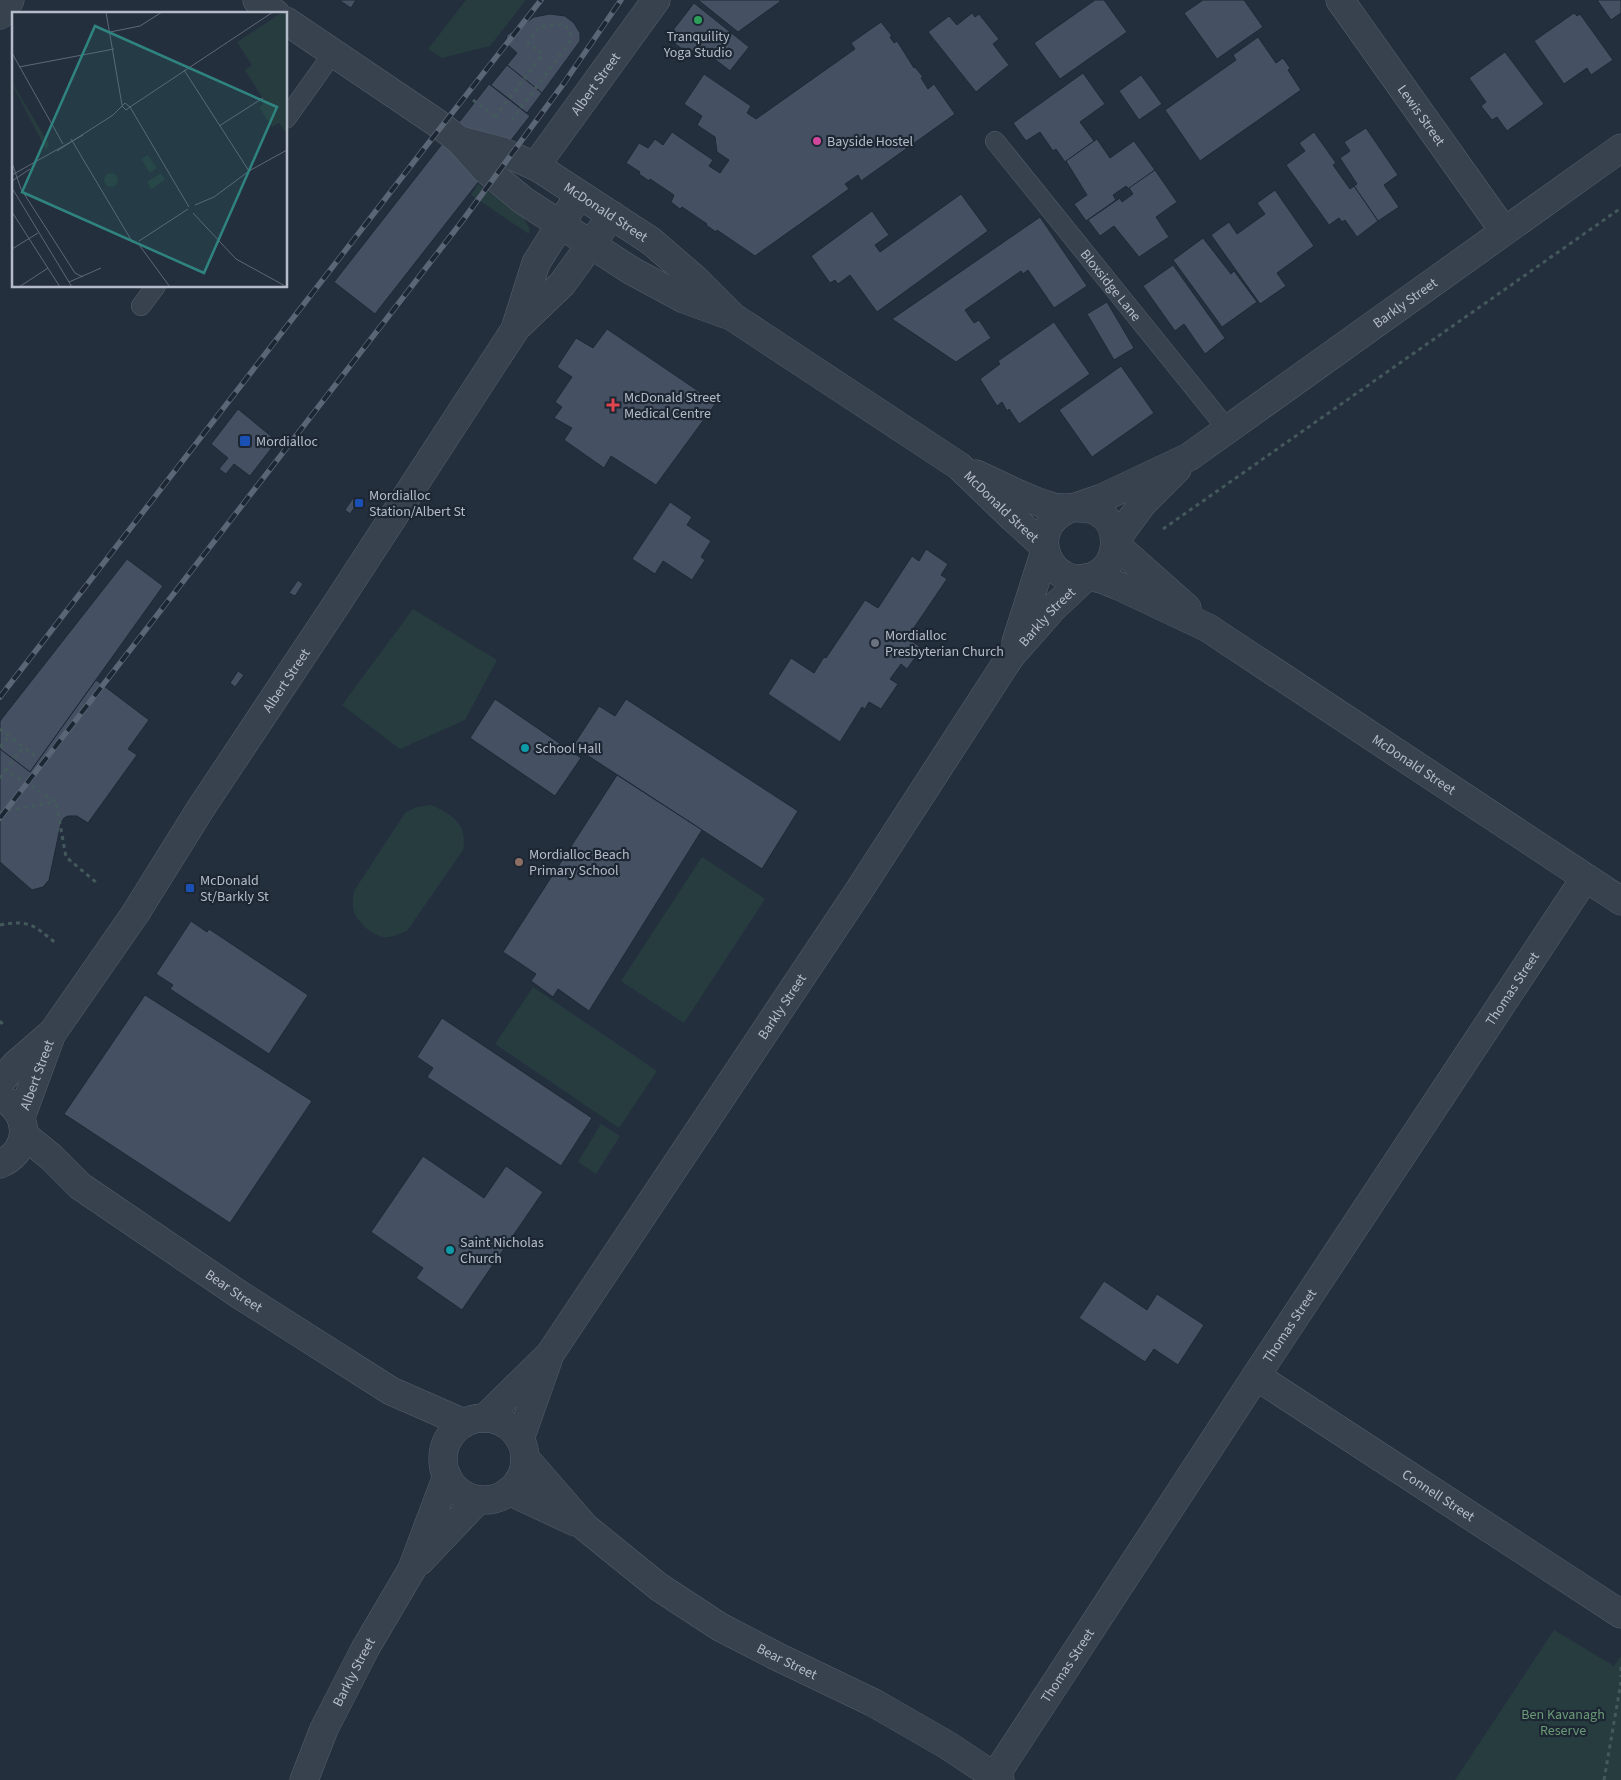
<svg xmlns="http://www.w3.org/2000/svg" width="1621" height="1780" font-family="'Source Sans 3',sans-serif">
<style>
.green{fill:#263c3f}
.building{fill:#455162;stroke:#1f2835}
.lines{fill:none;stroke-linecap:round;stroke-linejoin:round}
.service-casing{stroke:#565f6c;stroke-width:20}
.minor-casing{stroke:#565f6c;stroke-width:29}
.tertiary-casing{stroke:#565f6c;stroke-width:29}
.path{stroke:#44595c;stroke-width:3;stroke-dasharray:4 4;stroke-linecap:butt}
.service{stroke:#38414e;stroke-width:19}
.minor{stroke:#38414e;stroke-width:28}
.tertiary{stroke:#38414e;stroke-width:28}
.rail-casing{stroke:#5a6575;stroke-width:5.5}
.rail{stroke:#1d2633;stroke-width:4;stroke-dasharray:11;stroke-linecap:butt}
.leisure-dot{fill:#2e9e5b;stroke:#1d2633;stroke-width:2}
.hotel-dot{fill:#d1479c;stroke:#1d2633;stroke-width:2}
.health-dot{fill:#e0444e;stroke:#1d2633;stroke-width:2}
.transit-dot{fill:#1a4fb4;stroke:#1d2633;stroke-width:2}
.worship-dot{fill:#6b7280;stroke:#1d2633;stroke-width:2}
.culture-dot{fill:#0f9aa8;stroke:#1d2633;stroke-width:2}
.education-dot{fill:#8d6e63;stroke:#1d2633;stroke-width:2}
.labels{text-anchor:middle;stroke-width:4.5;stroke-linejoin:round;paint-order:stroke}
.poi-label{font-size:14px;fill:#b4bcc9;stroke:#1d2633;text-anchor:start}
.street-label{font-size:14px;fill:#b4bcc9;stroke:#1d2633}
.park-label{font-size:14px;fill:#6b9a76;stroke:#1d2633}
.inset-road{fill:none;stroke:#5e6776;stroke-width:1}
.view{fill:#308480;fill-opacity:0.15;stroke:#308480;stroke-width:2.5}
.inset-edge{fill:none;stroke:#b4bcc9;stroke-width:2.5}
</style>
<rect width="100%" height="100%" fill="#242f3e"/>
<g class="green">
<polygon points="466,0 526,0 490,46 442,58 428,49"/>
<polygon points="478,184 523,216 530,230 529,234 471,195"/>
<polygon points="413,609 497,660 465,720 400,749 342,705"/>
<path d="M431 805C452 814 468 824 463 850L407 931C400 934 391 938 383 937 372 935 357 922 354 911 352 904 353 898 354 891L405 813 416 807Z"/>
<polygon points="702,857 765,899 684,1023 621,981"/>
<polygon points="533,987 657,1071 619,1128 495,1044"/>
<polygon points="601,1124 620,1136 596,1174 578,1162"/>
<polygon points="1554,1630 1614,1666 1621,1656 1621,1780 1455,1780"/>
</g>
<g class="building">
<polygon points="339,0 356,0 351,8"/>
<polygon points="698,0 779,0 781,1 738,32"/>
<polygon points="1095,0 1104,0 1127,32 1060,79 1034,43"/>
<polygon points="1203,0 1244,0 1263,27 1217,59 1184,13"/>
<polygon points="1597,0 1621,0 1621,13 1611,20"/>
<polygon points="694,3 749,47 730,71 712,57 710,60 694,49 691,53 685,51 667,38"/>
<polygon points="972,13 975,17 979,14 999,39 993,44 1009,65 976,92 928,32 949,16 957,25"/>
<polygon points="1574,13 1577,16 1580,14 1613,60 1591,75 1587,68 1564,84 1534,41"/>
<polygon points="550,14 565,16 574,23 580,33 580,41 542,93 507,65 517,53 506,43 506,40 507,35 534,17"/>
<polygon points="881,22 892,36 890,37 894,43 897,41 914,68 915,67 923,77 921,78 928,89 934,84 955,114 861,181 858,175 845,184 849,189 755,256 717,230 716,232 706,225 707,224 682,207 680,209 671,202 674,195 650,179 649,181 639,174 640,172 626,163 639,143 648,148 655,139 663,145 672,132 713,160 709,166 720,173 729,160 717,152 715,137 697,125 702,116 684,104 704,74 751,106 747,113 756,119 855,49 851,43"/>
<polygon points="1258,37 1276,63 1283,58 1290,68 1288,70 1301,90 1200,161 1165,110 1236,60 1233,55"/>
<polygon points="1505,52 1544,104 1507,131 1497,117 1492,120 1481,106 1486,102 1469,78"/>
<polygon points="507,65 542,93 527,113 491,85"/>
<polygon points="1083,73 1105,104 1080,122 1094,141 1065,162 1056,149 1053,151 1040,132 1026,141 1013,123"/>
<polygon points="1141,75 1162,104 1139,120 1119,91"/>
<polygon points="489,84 530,116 375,314 334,282"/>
<polygon points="1366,128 1398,175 1384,185 1399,207 1378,221 1354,186 1357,184 1340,158 1350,151 1344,142"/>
<polygon points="1314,132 1336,163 1333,165 1350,189 1354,186 1378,221 1357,237 1345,220 1342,222 1339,218 1329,225 1286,165 1305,151 1299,143"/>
<polygon points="1097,139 1110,158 1134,141 1155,170 1129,189 1126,186 1113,195 1116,200 1086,221 1074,204 1087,195 1066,161"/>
<polygon points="1155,170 1177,202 1156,217 1169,237 1139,257 1114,226 1100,236 1088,220 1120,198 1122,202 1133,194 1129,188"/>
<polygon points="1275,190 1314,246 1277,273 1286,286 1260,304 1211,235 1229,222 1237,234 1265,214 1257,203"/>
<polygon points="961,194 988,231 877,312 850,275 838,284 835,280 830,283 811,256 872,211 889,235 875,245 880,252"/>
<polygon points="1040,217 1087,286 1054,308 1028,270 1023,274 1021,271 965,310 974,323 979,320 991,338 956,362 892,319"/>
<polygon points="1203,238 1231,274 1234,271 1257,302 1222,327 1173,260"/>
<polygon points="1173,265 1225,338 1205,354 1184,324 1175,331 1143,286"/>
<polygon points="1107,302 1134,348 1114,360 1087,314"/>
<polygon points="1054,322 1090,374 1019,424 1009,409 1007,411 1002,402 997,406 980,379 1000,364 998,361"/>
<polygon points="607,329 716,403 656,485 611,456 604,468 564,440 572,428 554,418 562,407 555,402 572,377 557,367 576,338 593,348"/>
<polygon points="1121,366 1154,413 1092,457 1059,410"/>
<polygon points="238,409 277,441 250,476 234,464 226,474 219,469 228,458 211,444"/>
<polygon points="353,498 359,501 350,514 345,510"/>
<polygon points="670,502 692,517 687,525 711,541 701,557 705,560 692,580 663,561 655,574 632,559"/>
<polygon points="926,549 948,564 941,575 947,579 907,638 922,648 907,669 901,664 890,679 898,684 881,709 869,702 865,709 862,707 840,742 768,694 791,658 814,673 824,657 826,658 865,600 878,608 912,556 919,561"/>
<polygon points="127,559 163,586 30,772 0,749 0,721"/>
<polygon points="298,580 303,584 295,596 289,593"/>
<polygon points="238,671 244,675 235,687 230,683"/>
<polygon points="96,680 149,720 128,749 137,755 88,823 77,816 68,816 64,818 61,823 49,880 43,887 32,890 0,862 0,749 30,772"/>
<polygon points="495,699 581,758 555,796 470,738"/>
<polygon points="626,699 798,811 762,869 573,746 599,706 615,716"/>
<polygon points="617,775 702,830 589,1011 558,989 553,997 531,981 536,974 503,952"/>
<polygon points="191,921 207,932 209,929 308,995 269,1054 170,989 173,985 156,974"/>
<polygon points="145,995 312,1101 230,1223 64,1114"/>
<polygon points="442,1018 592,1118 561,1166 427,1077 433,1068 417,1057"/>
<polygon points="423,1156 484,1198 506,1166 543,1192 462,1310 416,1278 423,1268 371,1232"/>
<polygon points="1104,1281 1147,1310 1157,1294 1204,1325 1178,1365 1154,1349 1145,1362 1079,1318"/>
</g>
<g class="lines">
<defs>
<g id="service">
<polyline points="286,119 333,53"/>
<path id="s1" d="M995 141 1228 430"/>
<polyline points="141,306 156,286"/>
</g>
<g id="minor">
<path id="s2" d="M1340 0 1504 231"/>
<polyline points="0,15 10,0"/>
<path id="s3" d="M539 168 542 157 656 0"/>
<path id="s4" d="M1076 507 1102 498 1189 457 1621 148"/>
<polyline points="1115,541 1143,503 1177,469"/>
<polyline points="1016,642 1045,551"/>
<path id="s5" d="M24 1135 51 1157 80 1186 240 1295 391 1391 464 1423"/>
<path id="s6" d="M1256 1376 1621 1614"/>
<path id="s7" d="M485 1418 550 1354 858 892 1010 657 1053 608 1085 578"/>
<circle cx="484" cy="1459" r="41"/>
<polyline points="520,1439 548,1360"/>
<path id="s8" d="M525 1458 585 1527 659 1587 720 1627 776 1656 874 1703 947 1745 1000 1780"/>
<polyline points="509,1491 575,1522"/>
<polyline points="420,1561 478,1500"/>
<path id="s9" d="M995 1776 1256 1376 1585 878"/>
<path id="s10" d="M304 1780 324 1729 365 1649 412 1569 447 1476"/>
</g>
<g id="tertiary">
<polyline points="257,0 276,14"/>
<polyline points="286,21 437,123 459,140 485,169 524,201 632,271 684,299 725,314"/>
<path id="s11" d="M459 140 501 151 539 168 651 241 695 279 733 317 959 466 1013 518 1044 546"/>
<polyline points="516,326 536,263 570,209"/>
<path d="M976 474C1001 485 1027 500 1053 507 1068 510 1084 504 1098 512 1121 525 1120 562 1096 575 1053 596 1020 530 1069 509"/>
<polyline points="1115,544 1187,608"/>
<path id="s12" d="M1091 577 1102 579 1119 586 1208 628 1621 901"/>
<path id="s13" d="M0 1082 16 1064 53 1032 135 914 201 808 334 608 516 328 562 284 612 215"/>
<path id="s14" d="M21 1117 52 1033"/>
<path d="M0 1164C26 1153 32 1123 10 1103"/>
</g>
</defs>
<use href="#service" class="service-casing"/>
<use href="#minor" class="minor-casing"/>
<use href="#tertiary" class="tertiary-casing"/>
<g class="path">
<polyline points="473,100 494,116"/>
<path d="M495 117 543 54 528 43 539 27 562 24C570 29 573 34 569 43L511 121"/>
<polyline points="1163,529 1621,208"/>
<polyline points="0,729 35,756"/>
<polyline points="0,747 9,736"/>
<polyline points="5,771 23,747"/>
<polyline points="0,778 6,770 56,802 66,857 97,883"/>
<polyline points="0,812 56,802"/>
<path d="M0 925C30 919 34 926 57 944"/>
<polyline points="0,1021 4,1026"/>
<polyline points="1621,1667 1621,1677"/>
<polyline points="1604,1780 1621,1682"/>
</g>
<use href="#service" class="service"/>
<use href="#minor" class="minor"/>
<use href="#tertiary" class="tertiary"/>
<defs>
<g id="rail">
<polyline points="0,697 423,150 541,0"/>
<polyline points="0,818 463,220 564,83 621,0"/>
</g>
</defs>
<use href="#rail" class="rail-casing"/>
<use href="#rail" class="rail"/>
</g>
<circle class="leisure-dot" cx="698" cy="20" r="5"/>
<circle class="hotel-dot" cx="817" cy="141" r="5"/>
<path class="health-dot" d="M610.5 397.5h5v5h5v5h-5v5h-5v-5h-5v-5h5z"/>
<g class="transit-dot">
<rect x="239" y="435" width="12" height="12" rx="2.5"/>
<rect x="354" y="498" width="10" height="10" rx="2.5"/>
<rect x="185" y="883" width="10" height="10" rx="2.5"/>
</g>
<circle class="worship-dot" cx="875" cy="643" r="5"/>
<g class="culture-dot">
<circle cx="525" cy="748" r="5"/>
<circle cx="450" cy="1250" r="5"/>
</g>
<circle class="education-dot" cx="519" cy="862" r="5"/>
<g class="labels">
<g class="poi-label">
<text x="698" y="41" text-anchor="middle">Tranquility<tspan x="698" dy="16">Yoga Studio</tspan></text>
<text x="827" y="146">Bayside Hostel</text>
<text x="624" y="402">McDonald Street<tspan x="624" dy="16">Medical Centre</tspan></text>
<text x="256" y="446">Mordialloc</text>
<text x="369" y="500">Mordialloc<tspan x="369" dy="16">Station/Albert St</tspan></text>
<text x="885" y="640">Mordialloc<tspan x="885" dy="16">Presbyterian Church</tspan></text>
<text x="535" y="753">School Hall</text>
<text x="529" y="859">Mordialloc Beach<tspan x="529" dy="16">Primary School</tspan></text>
<text x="200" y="885">McDonald<tspan x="200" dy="16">St/Barkly St</tspan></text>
<text x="460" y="1247">Saint Nicholas<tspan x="460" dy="16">Church</tspan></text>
</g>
<g class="street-label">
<text dy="5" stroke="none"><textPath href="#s3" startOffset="102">Albert Street</textPath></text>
<text dy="5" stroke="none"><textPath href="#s2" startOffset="141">Lewis Street</textPath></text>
<text dy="5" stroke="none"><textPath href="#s11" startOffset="165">McDonald Street</textPath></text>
<text dy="5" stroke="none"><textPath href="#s1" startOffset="185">Bloxsidge Lane</textPath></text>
<text dy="5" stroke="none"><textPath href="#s4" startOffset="389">Barkly Street</textPath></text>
<text dy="5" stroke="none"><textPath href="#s11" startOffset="660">McDonald Street</textPath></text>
<text dy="5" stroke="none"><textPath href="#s7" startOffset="981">Barkly Street</textPath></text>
<text dy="5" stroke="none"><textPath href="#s13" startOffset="495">Albert Street</textPath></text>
<text dy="5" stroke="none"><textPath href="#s12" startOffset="375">McDonald Street</textPath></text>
<text dy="5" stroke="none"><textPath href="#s9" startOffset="942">Thomas Street</textPath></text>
<text dy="5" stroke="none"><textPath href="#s7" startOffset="509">Barkly Street</textPath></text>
<text dy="5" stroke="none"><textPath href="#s14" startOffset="45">Albert Street</textPath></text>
<text dy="5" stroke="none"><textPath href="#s5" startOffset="262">Bear Street</textPath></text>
<text dy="5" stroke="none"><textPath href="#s9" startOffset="538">Thomas Street</textPath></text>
<text dy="5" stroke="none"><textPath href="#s6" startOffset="218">Connell Street</textPath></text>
<text dy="5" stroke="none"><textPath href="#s8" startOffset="335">Bear Street</textPath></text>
<text dy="5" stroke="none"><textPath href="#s9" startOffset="132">Thomas Street</textPath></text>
<text dy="5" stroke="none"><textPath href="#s10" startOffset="119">Barkly Street</textPath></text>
</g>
<g class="park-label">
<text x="1563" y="1719">Ben Kavanagh<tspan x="1563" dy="16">Reserve</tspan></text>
</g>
</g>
<g transform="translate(12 12)">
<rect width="275" height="275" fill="#242f3e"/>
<path d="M271 0H275V123L267 111 260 115 247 95 253 90 233 58 240 53 225 30ZM0 70 37 132 34 138 0 72ZM136 143 145 156 138 161 129 147ZM149 161 153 168 139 177 135 170ZM92 168a7 7 0 1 1 14 0a7 7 0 1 1-14 0Z" fill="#263c3f"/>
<path class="inset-road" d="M94 0 110 93M98 20 128 14 150 0M0 41 51 132M7 55 102 37M172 58 237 159M118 95 261 0M118 95 177 195M207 114 251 86M59 127 121 231M45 139 101 103 113 91 118 95 114 98 110 94M0 151 9 177 63 261 71 265M0 163 71 123M0 169 18 157M0 176 60 275M183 193 202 185 237 159 275 138M0 200 48 275M181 201 224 247 275 275M127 229 176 197M128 234 158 275M0 237 26 221M57 270 89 256M7 275 36 256"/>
<path class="view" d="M83 14 265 95 192 261 10 180Z"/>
<rect width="275" height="275" class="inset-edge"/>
</g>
</svg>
